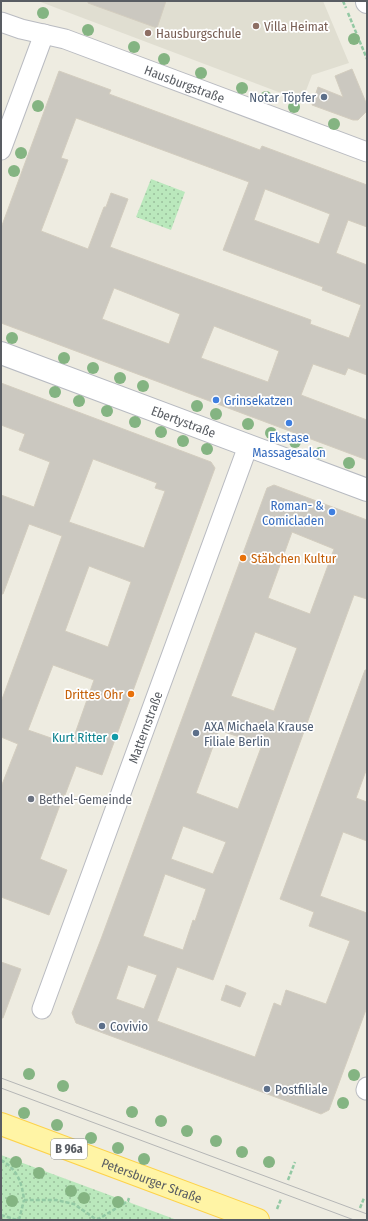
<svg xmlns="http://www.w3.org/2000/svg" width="368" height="1221" font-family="'Fira Sans Condensed',sans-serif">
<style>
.education{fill:#e0ded1}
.park{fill:url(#park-dots)}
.building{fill:#cbc8c0;stroke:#d3cdbf;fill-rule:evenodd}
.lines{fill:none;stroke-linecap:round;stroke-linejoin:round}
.street-casing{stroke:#b9bbc1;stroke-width:21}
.secondary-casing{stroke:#b7bac1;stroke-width:24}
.primary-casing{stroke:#fdd24a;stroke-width:24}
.path{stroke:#93c9a4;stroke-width:2.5;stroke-dasharray:4 2;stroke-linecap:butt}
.street{stroke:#fff;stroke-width:19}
.secondary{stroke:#fff;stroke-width:22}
.primary{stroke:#fff4a5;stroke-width:22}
.tram{stroke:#b5b6b6;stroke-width:1}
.tree{fill:#84b482}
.education-dot{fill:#8d6e63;stroke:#fff;stroke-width:1.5}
.service-dot{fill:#5c6f8a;stroke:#fff;stroke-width:1.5}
.shop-dot{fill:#3f7fe0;stroke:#fff;stroke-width:1.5}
.food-dot{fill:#e8710a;stroke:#fff;stroke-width:1.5}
.culture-dot{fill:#0f9aa8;stroke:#fff;stroke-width:1.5}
.worship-dot{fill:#6b7280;stroke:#fff;stroke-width:1.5}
.labels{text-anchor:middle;stroke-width:3.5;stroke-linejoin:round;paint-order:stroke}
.shield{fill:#fff;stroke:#8b8e92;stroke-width:1}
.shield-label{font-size:12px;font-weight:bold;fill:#595d63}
.education-label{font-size:13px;fill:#785e54;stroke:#fff;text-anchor:start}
.street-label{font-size:13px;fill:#595d63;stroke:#fff}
.service-label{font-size:13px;fill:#4e5e75;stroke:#fff;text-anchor:start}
.shop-label{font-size:13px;fill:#366cbe;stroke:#fff;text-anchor:start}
.food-label{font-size:13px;fill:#c56008;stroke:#fff;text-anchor:start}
.culture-label{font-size:13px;fill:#0d838f;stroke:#fff;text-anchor:end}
.worship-label{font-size:13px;fill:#5b616d;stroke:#fff;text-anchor:start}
</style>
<defs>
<pattern id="park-dots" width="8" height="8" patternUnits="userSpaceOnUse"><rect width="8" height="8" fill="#bae8bc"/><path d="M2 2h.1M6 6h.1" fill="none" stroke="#9abf9c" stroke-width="1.8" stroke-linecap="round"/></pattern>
</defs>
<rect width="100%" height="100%" fill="#eeece1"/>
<polygon class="education" points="38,1 323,1 349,63 312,75 302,101"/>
<g class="park">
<polygon points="151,179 185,192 171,230 136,217"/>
<polygon points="1,1155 177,1220 1,1220"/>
</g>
<g class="building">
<polygon points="88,1 166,1 157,28 88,3"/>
<polygon points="352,69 367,105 367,111 358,120 353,120 312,105 318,87 343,97 335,76"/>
<path d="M59 71 111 90 109 94 236 141 260 150 262 146 367 185V227L348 220 336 253 367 265V375L348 368 345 375 313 364 301 395 367 420V460L1 323V228ZM76 118 249 182 223 250 323 287 322 290 361 305 349 338 310 324 311 320 110 247 128 199 111 193 106 207H104L88 249 41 231 68 160 61 158ZM265 189 330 214 319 244 254 220ZM114 288 180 314 169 344 102 319ZM214 326 279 351 268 382 201 358Z"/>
<path d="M1 383 211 462 215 468 102 775 76 766 65 795 64 794 40 859 67 870 49 915 1 897V787L18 744 1 737V702L62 536 29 524 3 594H1V495L34 507 50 462 19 450 25 434 1 425ZM93 459 157 483 155 488 165 491 144 548 69 522ZM89 566 131 582 108 647 65 631ZM53 665 94 680 71 745 28 730Z"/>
<path d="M274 485 367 520V599L354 595 213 980 177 967 157 1021 255 1057 274 1003 281 1006 286 990 326 1004 350 941 309 926 314 912 280 899 365 670H367V768L356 798 367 802V841L343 832 320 896 367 913V1007L329 1110 321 1114 76 1023 72 1013 101 939 267 488ZM292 532 334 549 310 614 268 598ZM255 632 297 648 274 711 231 696ZM219 730 262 745 238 809 196 793ZM183 826 226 842 213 874 171 859ZM165 874 206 889 195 921 193 920 183 950 143 936ZM128 965 157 975 144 1009 116 999Z"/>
<polygon points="1,962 21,969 3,1018 1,1018"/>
<polygon points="226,985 246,993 240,1007 221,1000"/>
</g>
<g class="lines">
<defs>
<g id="street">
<path id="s1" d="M1 22 21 29 65 39 367 152"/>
<polyline points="1,150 44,34"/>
<path id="s2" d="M42 1009 248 446"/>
<polyline points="366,1090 367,1087"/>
</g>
<g id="secondary">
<polyline points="367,1 367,2"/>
<path id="s3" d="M1 353 367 490"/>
</g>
<g id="primary">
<path id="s4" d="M1 1124 258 1220"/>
</g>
</defs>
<use href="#street" class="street-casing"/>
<use href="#secondary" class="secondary-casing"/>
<use href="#primary" class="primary-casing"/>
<g class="path">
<polyline points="343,1 346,8"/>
<polyline points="348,13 367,59"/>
<path d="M1 1160C17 1169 22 1182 24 1200H56L74 1204 97 1220"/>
<polyline points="288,1180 295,1162"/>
<polyline points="360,1208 364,1198"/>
<polyline points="277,1209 281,1199"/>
<polyline points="1,1215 17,1220"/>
<polyline points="19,1220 24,1200"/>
<polyline points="97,1220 128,1201 129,1198"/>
</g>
<use href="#street" class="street"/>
<use href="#secondary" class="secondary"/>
<use href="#primary" class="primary"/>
<g class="tram">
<polyline points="1,1078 367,1214"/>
<polyline points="1,1088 354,1220"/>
</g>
</g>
<g class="tree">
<circle cx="43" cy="13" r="6"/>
<circle cx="88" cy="30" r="6"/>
<circle cx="354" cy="39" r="6"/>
<circle cx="134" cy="47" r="6"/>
<circle cx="164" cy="59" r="6"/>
<circle cx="201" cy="73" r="6"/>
<circle cx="242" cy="88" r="6"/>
<circle cx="266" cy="97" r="6"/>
<circle cx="38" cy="106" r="6"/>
<circle cx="294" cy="107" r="6"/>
<circle cx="334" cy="124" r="6"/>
<circle cx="21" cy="153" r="6"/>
<circle cx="14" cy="171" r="6"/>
<circle cx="12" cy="338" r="6"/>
<circle cx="64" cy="358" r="6"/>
<circle cx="93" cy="368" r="6"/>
<circle cx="120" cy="378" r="6"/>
<circle cx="143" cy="386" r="6"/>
<circle cx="55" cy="392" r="6"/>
<circle cx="79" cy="401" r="6"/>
<circle cx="197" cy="406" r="6"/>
<circle cx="107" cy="411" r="6"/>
<circle cx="216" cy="414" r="6"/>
<circle cx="135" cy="422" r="6"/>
<circle cx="248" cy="424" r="6"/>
<circle cx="161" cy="432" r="6"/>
<circle cx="271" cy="433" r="6"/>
<circle cx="183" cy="441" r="6"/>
<circle cx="295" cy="442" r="6"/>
<circle cx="207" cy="449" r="6"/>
<circle cx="320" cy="453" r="6"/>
<circle cx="349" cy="463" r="6"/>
<circle cx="29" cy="1074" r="6"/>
<circle cx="354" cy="1075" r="6"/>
<circle cx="63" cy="1086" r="6"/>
<circle cx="343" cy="1103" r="6"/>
<circle cx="132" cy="1112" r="6"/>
<circle cx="24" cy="1113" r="6"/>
<circle cx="161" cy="1121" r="6"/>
<circle cx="57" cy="1125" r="6"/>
<circle cx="187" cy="1131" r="6"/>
<circle cx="91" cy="1138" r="6"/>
<circle cx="216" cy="1141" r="6"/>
<circle cx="118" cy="1148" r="6"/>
<circle cx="242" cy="1152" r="6"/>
<circle cx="144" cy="1159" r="6"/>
<circle cx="16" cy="1162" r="6"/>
<circle cx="269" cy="1162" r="6"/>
<circle cx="39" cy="1173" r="6"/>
<circle cx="71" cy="1191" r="6"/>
<circle cx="84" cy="1198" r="6"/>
<circle cx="12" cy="1201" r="6"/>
<circle cx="118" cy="1202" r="6"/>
</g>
<g class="education-dot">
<circle cx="256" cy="26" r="4"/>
<circle cx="148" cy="33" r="4"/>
</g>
<g class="service-dot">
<circle cx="324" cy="97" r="4"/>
<circle cx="196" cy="733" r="4"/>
<circle cx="102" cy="1026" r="4"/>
<circle cx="267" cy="1089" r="4"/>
</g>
<g class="shop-dot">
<circle cx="216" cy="400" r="4"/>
<circle cx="289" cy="423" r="4"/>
<circle cx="332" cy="512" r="4"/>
</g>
<g class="food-dot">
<circle cx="243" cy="558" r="4"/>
<circle cx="131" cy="694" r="4"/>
</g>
<circle class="culture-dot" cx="115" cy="737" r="4"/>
<circle class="worship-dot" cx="31" cy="799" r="4"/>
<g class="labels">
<rect class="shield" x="51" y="1139" width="36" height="20" rx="3"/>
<g class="shield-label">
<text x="69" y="1153">B 96a</text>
</g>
<g class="education-label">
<text x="264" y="31">Villa Heimat</text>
<text x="156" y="38">Hausburgschule</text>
</g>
<g class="street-label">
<text dy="5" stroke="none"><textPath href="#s1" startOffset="194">Hausburgstraße</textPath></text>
<text dy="5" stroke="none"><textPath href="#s3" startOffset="195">Ebertystraße</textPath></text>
<text dy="5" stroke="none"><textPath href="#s2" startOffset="300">Matternstraße</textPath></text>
<text dy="5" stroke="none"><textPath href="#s4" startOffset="161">Petersburger Straße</textPath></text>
</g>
<g class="service-label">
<text x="316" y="102" text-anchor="end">Notar Töpfer</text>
<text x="204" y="731">AXA Michaela Krause<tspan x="204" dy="15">Filiale Berlin</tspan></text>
<text x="110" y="1031">Covivio</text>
<text x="275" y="1094">Postfiliale</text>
</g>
<g class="shop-label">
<text x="224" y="405">Grinsekatzen</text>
<text x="289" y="442" text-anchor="middle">Ekstase<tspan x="289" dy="15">Massagesalon</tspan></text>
<text x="324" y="510" text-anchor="end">Roman- &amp;<tspan x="324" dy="15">Comicladen</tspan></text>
</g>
<g class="food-label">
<text x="251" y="563">Stäbchen Kultur</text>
<text x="123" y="699" text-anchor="end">Drittes Ohr</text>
</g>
<g class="culture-label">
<text x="107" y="742">Kurt Ritter</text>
</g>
<g class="worship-label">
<text x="39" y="804">Bethel-Gemeinde</text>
</g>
</g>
<rect width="368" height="1221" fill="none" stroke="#595d63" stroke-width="4"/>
</svg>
